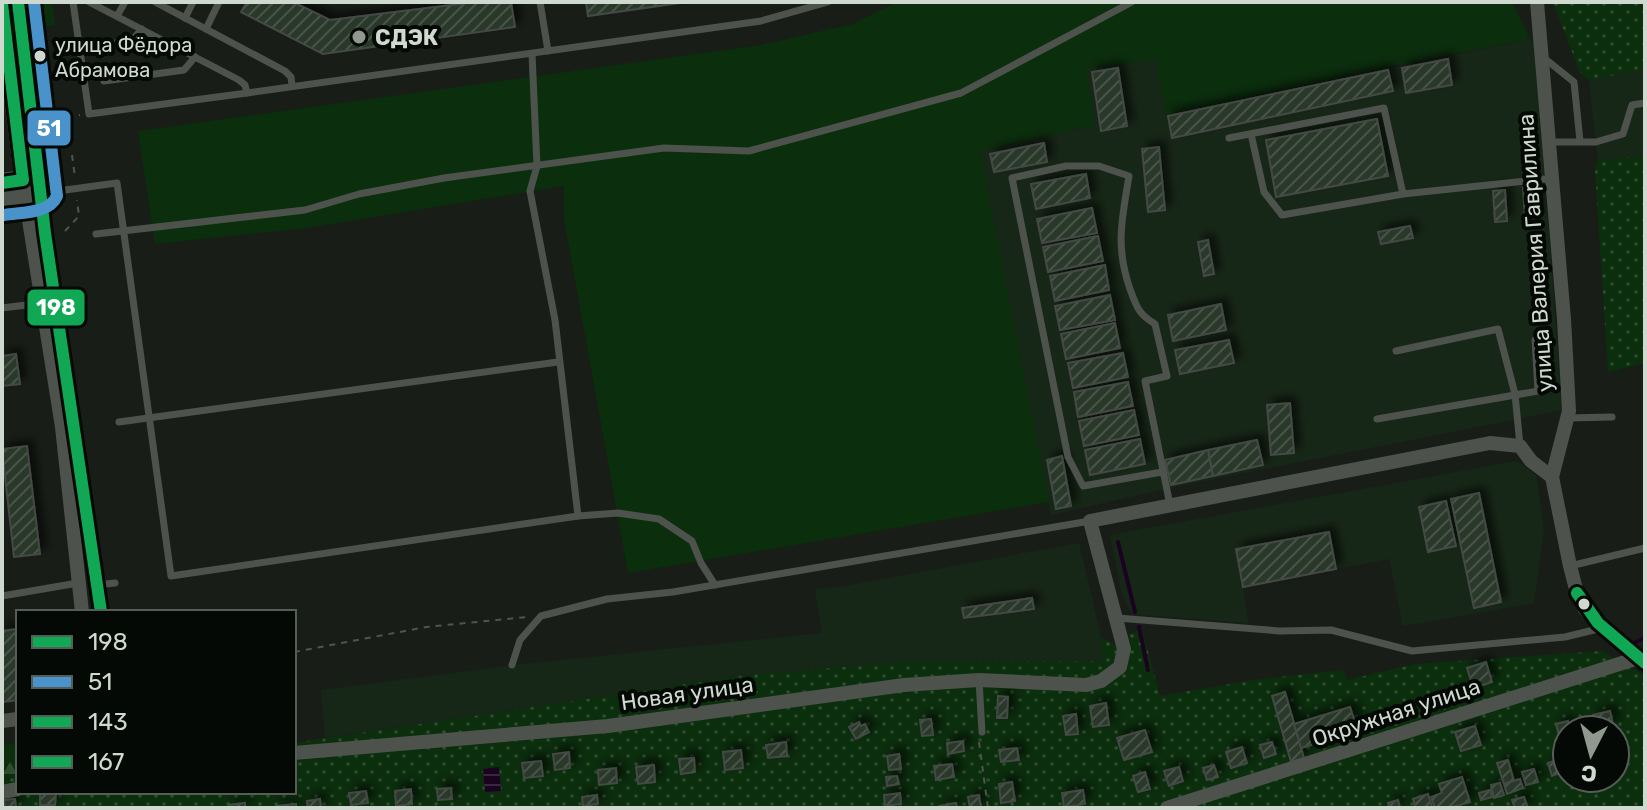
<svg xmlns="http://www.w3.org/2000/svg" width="1647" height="810" font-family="Rubik,sans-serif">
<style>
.built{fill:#172717}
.grass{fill:#0b2e0d}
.forest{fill:url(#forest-firs)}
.park{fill:url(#park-dots);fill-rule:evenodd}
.water{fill:url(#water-rules)}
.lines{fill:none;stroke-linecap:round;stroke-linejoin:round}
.stream{stroke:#190321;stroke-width:4}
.building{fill:url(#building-hatch);stroke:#444944;stroke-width:2;filter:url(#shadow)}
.path{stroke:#505450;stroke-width:2;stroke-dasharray:6 6;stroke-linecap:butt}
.service{stroke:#4d524d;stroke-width:7}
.minor{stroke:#4d524d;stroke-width:14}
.tertiary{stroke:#4d524d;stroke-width:18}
.bus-1-casing{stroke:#050905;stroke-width:18}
.bus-2-casing{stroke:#050905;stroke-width:18}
.bus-3-casing{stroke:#050905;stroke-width:18}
.bus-4-casing{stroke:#050905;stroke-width:18}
.bus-1{stroke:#10a855;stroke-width:12}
.bus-2{stroke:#4993ca;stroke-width:12}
.bus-3{stroke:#10a855;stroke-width:12}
.bus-4{stroke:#10a855;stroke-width:12}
.poi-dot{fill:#90988f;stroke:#050905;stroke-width:3}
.bus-dot{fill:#d0d9d0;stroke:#050905;stroke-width:3}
.labels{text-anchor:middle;stroke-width:8;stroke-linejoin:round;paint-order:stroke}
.bus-label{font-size:20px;fill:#d0d9d0;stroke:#050905;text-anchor:start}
.poi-label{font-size:22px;font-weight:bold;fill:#d0d9d0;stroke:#050905;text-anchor:start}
.street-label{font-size:22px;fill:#d0d9d0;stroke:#050905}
.line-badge{stroke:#050905;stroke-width:3}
.badge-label{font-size:22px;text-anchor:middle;font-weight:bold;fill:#fff}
</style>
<defs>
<pattern id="forest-firs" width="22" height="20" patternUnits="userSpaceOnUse" patternTransform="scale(2)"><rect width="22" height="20" fill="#0b2e0d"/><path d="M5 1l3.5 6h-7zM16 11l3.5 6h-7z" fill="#2e4c2f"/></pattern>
<pattern id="park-dots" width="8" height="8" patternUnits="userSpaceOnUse" patternTransform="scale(2)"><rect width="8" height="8" fill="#0b2e0d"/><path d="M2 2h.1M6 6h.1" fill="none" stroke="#2e4c2f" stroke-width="1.8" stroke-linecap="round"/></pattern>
<pattern id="water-rules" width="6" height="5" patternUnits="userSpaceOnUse" patternTransform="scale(2)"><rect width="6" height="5" fill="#190321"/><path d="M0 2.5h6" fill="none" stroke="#392740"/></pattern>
<pattern id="building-hatch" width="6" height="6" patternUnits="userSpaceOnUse" patternTransform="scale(2)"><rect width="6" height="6" fill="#29382a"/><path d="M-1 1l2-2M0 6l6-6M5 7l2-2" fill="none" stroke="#475448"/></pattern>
<filter id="shadow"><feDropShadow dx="6" dy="-6" stdDeviation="4" flood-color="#0009"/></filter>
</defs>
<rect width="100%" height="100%" fill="#181e17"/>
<g class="built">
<polygon points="1530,39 1535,45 1562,410 1165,489 1051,515 980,151 1095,125 1085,68 1156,59 1166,115"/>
<polygon points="1645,69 1645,156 1598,160 1589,80"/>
<polygon points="1517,461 1536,475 1544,529 1534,603 1403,626 1389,559 1243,587 1248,623 1132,614 1122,594 1110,535"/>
<polygon points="1079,543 1100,632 1103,661 901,662 739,676 325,738 321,690 523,664 822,633 815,589 839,587"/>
</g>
<g class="grass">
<polygon points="29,2 52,2 55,25 36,28"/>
<polygon points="897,2 1512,2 1530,39 1399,65 1166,115 1156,60 1086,68 1095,125 980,151 1049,502 628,573 564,219 564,186 307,228 155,244 138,131 761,45 853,24"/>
</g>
<polygon class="forest" points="18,744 18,777 2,778 2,745"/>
<g class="park">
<polygon points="1553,2 1645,2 1645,69 1589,80 1580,73"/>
<polygon points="1645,156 1645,363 1608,372 1595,169 1598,160"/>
<path d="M1142 629 1160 696 1260 679 1344 670 1347 680 1415 664 1602 651 1645 676V808H2V778L18 777V792H294V743L739 676 901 662 1103 661 1101 637 1128 651 1129 634ZM1567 730H1615V778H1567Z"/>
</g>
<polygon class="water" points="499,767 501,791 485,792 483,769"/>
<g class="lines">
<g class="stream">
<polyline points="1118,542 1135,612"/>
<polyline points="1139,627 1148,670"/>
<polyline points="1634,643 1645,638"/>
</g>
</g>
<g class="building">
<polygon points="247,2 293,2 330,20 476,2 511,2 515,27 323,54 241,12"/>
<polygon points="586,2 687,2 588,16"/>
<polygon points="1448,59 1452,85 1406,93 1402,68"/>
<polygon points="1118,68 1127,126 1101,131 1092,72"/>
<polygon points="1388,70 1393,91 1172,138 1168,116"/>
<polygon points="1377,119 1388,176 1276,197 1266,140"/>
<polygon points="1044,143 1047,162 994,172 990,154"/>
<polygon points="1159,147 1165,210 1148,212 1142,149"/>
<polygon points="1086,174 1090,198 1036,209 1031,184"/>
<polygon points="1535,186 1537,217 1525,218 1523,187"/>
<polygon points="1505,190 1507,221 1495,222 1493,191"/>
<polygon points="1092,208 1097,233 1042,243 1037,219"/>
<polygon points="1410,226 1413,238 1381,244 1378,232"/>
<polygon points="1098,236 1103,261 1048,272 1043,247"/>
<polygon points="1208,240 1214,274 1204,276 1198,242"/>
<polygon points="1105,265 1109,290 1055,301 1050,276"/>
<polygon points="1110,295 1115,320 1060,330 1055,306"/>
<polygon points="1221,304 1226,330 1173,341 1168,315"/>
<polygon points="1115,323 1120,348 1066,359 1061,334"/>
<polygon points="1229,340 1234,363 1180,374 1175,350"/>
<polygon points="1123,353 1128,377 1073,388 1068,363"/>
<polygon points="16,354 20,384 2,386 2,356"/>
<polygon points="1128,382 1133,406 1078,417 1074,392"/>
<polygon points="1290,403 1294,453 1271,455 1267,405"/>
<polygon points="1134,410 1139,435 1084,446 1079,421"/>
<polygon points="1140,439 1145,464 1090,475 1085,450"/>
<polygon points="1257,440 1263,465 1213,476 1208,450"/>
<polygon points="27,446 40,554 14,557 2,449"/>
<polygon points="1208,450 1213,476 1171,485 1165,460"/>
<polygon points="1062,456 1071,506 1056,509 1047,460"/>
<polygon points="1479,493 1501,602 1474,608 1451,499"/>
<polygon points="1446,501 1456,546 1428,552 1419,507"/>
<polygon points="1329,532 1336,569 1243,587 1236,549"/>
<polygon points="1032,598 1034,609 964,618 962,608"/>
<polygon points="18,629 18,700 2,702 2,631"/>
<polygon points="1486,662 1492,682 1473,688 1467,668"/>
<polygon points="1285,692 1304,758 1291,762 1272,696"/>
<polygon points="998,696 1008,697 1007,718 997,718"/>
<polygon points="1106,703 1109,725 1093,727 1090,706"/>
<polygon points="1350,707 1358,731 1301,748 1294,724"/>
<polygon points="1610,711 1613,725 1597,729 1593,715"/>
<polygon points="1076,714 1078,734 1066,735 1063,716"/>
<polygon points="931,719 933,735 922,736 920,720"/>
<polygon points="1568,721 1571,730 1567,730 1567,737 1560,739 1556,724"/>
<polygon points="859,722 861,726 865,724 869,732 856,739 849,727"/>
<polygon points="1475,726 1481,745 1461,751 1455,732"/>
<polygon points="1145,730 1152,752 1124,760 1117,738"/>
<polygon points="963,741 964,751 948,754 947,743"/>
<polygon points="786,742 787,756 768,758 766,745"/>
<polygon points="1272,742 1276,754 1264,758 1260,745"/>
<polygon points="1242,747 1247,763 1231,768 1226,752"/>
<polygon points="1017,748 1019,760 1001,762 999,750"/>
<polygon points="741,750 743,768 725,770 723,752"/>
<polygon points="569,752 570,768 555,770 553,754"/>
<polygon points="899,754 901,769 889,770 887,756"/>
<polygon points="694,758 695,772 681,774 679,759"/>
<polygon points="1559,759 1563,772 1552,776 1548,763"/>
<polygon points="1508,760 1514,781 1504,784 1497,763"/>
<polygon points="541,761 543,776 524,778 522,763"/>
<polygon points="952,764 954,777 936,780 934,766"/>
<polygon points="654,765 655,782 638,784 636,767"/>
<polygon points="1214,765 1218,777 1207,780 1203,768"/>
<polygon points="1179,767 1183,781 1169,786 1164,771"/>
<polygon points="616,768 617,783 599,785 598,770"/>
<polygon points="1534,769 1538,782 1526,785 1522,772"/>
<polygon points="1145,772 1150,789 1138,792 1133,776"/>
<polygon points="897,776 899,784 887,786 886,777"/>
<polygon points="1462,777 1470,802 1449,808 1435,808 1431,797 1442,793 1439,784"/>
<polygon points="1520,779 1523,788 1507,794 1504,784"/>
<polygon points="1012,782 1015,801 1001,803 999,784"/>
<polygon points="1500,783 1504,795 1494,798 1491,785"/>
<polygon points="451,788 452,799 438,800 437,789"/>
<polygon points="411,789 412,804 396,806 395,791"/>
<polygon points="1083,790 1085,804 1064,807 1062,793"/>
<polygon points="1490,790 1492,797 1481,800 1479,793"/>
<polygon points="366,791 368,803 351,805 349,793"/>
<polygon points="40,793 56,794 55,805 40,805"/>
<polygon points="900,793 901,804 885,806 884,795"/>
<polygon points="1428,794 1432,807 1416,808 1413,799"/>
<polygon points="597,795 598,804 583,806 582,797"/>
<polygon points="979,795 981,808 970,808 968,797"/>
<polygon points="1524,797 1528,808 1515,808 1512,800"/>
<polygon points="15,799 16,808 5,808 4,800"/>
<polygon points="320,799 321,808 308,808 307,801"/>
<polygon points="1398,800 1400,808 1389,808 1388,803"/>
<polygon points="245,803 245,808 229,808 229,805"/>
<polygon points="956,803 957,808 939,808 939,806"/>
<polygon points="296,804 296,808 276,808 276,806"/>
</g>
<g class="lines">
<g class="path">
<polyline points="55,3 58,2"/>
<polyline points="55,118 80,115"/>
<polyline points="72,155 75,177"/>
<polyline points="65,231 79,216 77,200"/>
<polyline points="294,652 426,627 527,617"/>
<polyline points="979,742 988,808"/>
</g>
<g class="service">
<polyline points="73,2 89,114 247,93"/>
<polyline points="89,2 239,80 245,85 247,93 761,21 828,2"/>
<polyline points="155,2 285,71 291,77 292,85"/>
<polyline points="540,2 548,51"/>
<polyline points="117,16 125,2"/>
<polyline points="185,18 193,2"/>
<polyline points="206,29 219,2"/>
<polyline points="99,46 132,40 142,29"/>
<polyline points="532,54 537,166 530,191 555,320 578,516"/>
<polyline points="1544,58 1574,82 1580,141"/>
<polyline points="104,81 184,70 195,57"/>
<polyline points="1251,134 1264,192 1282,215 1403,194"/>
<polyline points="1229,138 1384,108 1403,194 1544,179 1551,181"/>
<polyline points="1549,142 1596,142 1623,134 1632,105 1645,103"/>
<polyline points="43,193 117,183 171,576 578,516 618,513 659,519 692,541 701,563 715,585"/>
<polyline points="96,234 305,210 359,194 444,178 664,148 749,151 961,93 1132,2"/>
<polyline points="56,301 74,299"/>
<polyline points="2,308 43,303"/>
<polyline points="1396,351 1498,329 1515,394 1520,446"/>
<polyline points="1567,418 1612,417"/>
<polyline points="1377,419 1538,391 1535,340"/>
<polyline points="119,422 558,362"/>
<path d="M1162 472 1083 486 1068 457 1012 178 1066 166H1099L1129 176C1122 219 1115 246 1130 289 1137 308 1138 313 1155 324L1167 376 1145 381 1170 505"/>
<polyline points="1570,566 1645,548"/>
<polyline points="97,585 115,583"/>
<polyline points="2,596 78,583"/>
<polyline points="1117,618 1280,631 1331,630 1412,651 1565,637 1602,628"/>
<polyline points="512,665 520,640 541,616 607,599 673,592 1090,521"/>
<polyline points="979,680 982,732"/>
</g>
<g class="minor">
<polyline points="1537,2 1564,319 1569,411 1552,477 1570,566 1577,593 1585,609 1602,628 1645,663"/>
<polyline points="24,189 62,427 82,612"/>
<polyline points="41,193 89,538 101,612"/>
<polyline points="2,721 18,719"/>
<polyline points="294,753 608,726 904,685 979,680 1086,685 1101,681 1120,667 1124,649 1090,521 1490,443 1520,446 1531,461 1552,477"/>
<polyline points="2,792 18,789"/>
<polyline points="1167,808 1638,658"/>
</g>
<g class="tertiary">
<polyline points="2,8 23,179"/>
<polyline points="2,182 36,177"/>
<polyline points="2,199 41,193 18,2"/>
</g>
<defs>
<polyline id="bus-1" points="18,2 45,233 101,612"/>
<path id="bus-2" d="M4 215C22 212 49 214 57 196L34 2"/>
<polyline id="bus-3" points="2,183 23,180 2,4"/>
<polyline id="bus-4" points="1577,593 1598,623 1645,663"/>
</defs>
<use href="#bus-1" class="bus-1-casing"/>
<use href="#bus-2" class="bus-2-casing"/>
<use href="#bus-3" class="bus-3-casing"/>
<use href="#bus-4" class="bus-4-casing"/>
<use href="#bus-1" class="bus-1"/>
<use href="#bus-2" class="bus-2"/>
<use href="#bus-3" class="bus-3"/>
<use href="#bus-4" class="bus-4"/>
</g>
<circle class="poi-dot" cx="359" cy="37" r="8"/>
<g class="bus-dot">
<circle cx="40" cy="56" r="7"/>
<circle cx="1584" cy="604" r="7"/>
</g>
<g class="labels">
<g class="bus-label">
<text x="55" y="52">улица Фёдора<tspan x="55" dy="25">Абрамова</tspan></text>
</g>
<g class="poi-label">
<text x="375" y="45">СДЭК</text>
</g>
<g class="street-label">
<text transform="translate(1535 253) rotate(-94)" y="8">улица Валерия Гаврилина</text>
<text transform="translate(687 693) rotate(-8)" y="8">Новая улица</text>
<text transform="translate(1396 712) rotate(-18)" y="8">Окружная улица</text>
</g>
</g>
<g class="line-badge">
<rect x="26" y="109" width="46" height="38" rx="8" fill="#4993ca"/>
<rect x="26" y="288" width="60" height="39" rx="8" fill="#10a855"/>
</g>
<g class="badge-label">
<text x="49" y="136">51</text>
<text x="56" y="315">198</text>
</g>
<rect width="1647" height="810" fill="none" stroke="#d0d9d0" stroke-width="8"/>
<rect x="16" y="610" width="280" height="184" fill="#050905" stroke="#565c56" stroke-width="2"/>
<rect x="32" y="636" width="40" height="12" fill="#10a855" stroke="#565c56" stroke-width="2"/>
<text x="88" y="650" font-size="24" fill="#d0d9d0">198</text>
<rect x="32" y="676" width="40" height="12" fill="#4993ca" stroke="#565c56" stroke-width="2"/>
<text x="88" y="690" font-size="24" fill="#d0d9d0">51</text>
<rect x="32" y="716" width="40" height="12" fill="#10a855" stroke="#565c56" stroke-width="2"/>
<text x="88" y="730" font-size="24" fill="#d0d9d0">143</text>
<rect x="32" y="756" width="40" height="12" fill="#10a855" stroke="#565c56" stroke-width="2"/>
<text x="88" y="770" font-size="24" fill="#d0d9d0">167</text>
<g transform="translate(1591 754) rotate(186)"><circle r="38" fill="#050905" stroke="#565c56" stroke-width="2"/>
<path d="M0-6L14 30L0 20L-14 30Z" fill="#90988f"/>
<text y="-12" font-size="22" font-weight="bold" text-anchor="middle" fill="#d0d9d0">С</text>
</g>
</svg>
